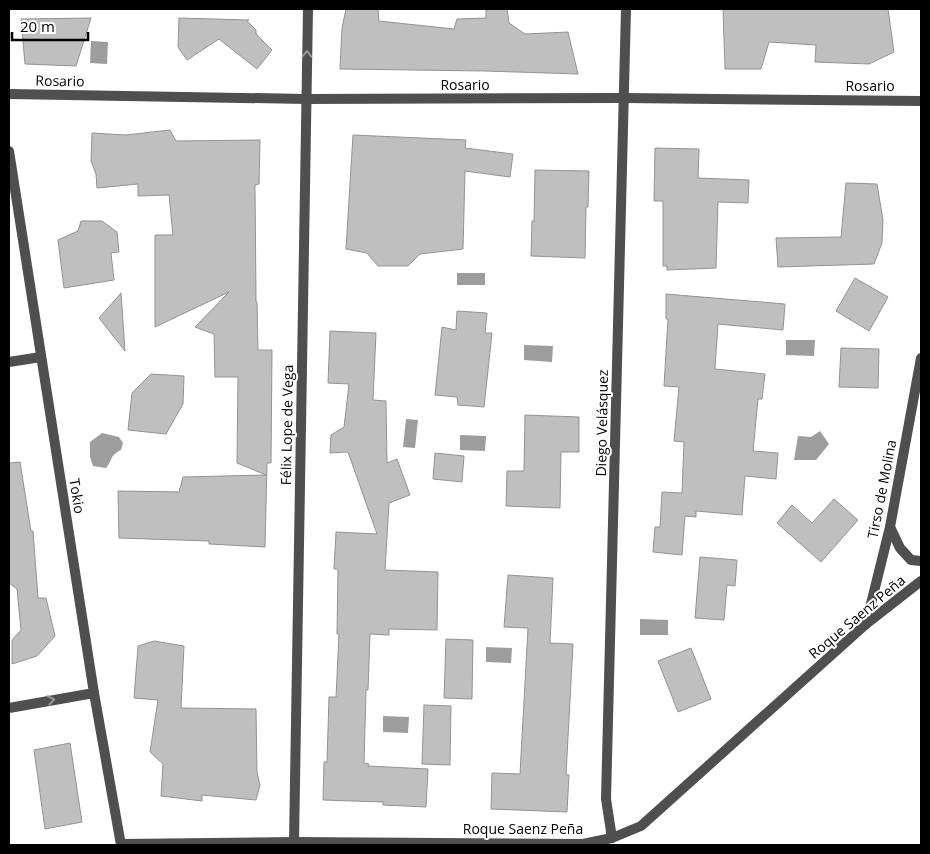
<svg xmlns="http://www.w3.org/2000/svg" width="930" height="854" font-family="'Open Sans',sans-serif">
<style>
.water{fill:#9d9d9d}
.building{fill:#bfbfbf;stroke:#939393}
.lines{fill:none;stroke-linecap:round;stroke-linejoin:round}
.minor{stroke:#4f4f4f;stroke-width:10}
.oneway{stroke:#959595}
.labels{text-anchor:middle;stroke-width:4;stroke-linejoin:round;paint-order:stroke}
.street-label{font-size:14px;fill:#000;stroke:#fff}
</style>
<rect width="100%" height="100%" fill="#fff"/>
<g class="water">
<polygon points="91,41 108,42 107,64 90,63"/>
<rect x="457" y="273" width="28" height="12"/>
<polygon points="786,340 815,340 814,356 786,355"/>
<polygon points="524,345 553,346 552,362 524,360"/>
<polygon points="406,419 418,420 415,448 403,447"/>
<polygon points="820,431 829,444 816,460 794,460 798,436 811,437"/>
<path d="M102 433 119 437 123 443 121 450C109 456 113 460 106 468L93 466 90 457V442Z"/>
<polygon points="460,435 486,436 485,451 460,450"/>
<polygon points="640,619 668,620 668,635 640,635"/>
<polygon points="486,647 512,648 511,663 486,662"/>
<polygon points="383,716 409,717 408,733 383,732"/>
</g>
<g class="building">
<polygon points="346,9 378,9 379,21 454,29 457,19 486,18 486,9 507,9 509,23 525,34 568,32 578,74 485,71 340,69 342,28"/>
<polygon points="723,9 888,9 894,52 869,64 815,62 816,45 769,42 761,69 725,69"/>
<polygon points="91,18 76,66 25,64 21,19"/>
<polygon points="179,18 249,20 247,21 256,30 256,34 272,50 257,69 219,39 187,60 178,47"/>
<polygon points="170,130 176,141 260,140 259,184 255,185 256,302 257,302 258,350 272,350 271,463 267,463 265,547 209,544 209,541 119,538 118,491 179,492 183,477 266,475 237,463 238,377 215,377 214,334 195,327 229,292 155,327 155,235 173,235 169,195 138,196 138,184 97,188 96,174 91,161 92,133 126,135"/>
<polygon points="353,135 466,140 465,148 513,154 510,177 465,171 463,249 420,254 408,266 378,266 367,253 346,249"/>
<polygon points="655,148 699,149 698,178 749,180 748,203 718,202 716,268 667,270 667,266 663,266 663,201 654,201"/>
<polygon points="535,170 589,171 588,207 586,207 585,258 531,256 532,221 534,221"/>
<polygon points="846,183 877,184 883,220 882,243 874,264 778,267 776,238 841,237"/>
<polygon points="81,221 102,221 117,232 119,252 111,253 114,280 64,288 58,240 78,231"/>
<polygon points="855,278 888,297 869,331 836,311"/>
<polygon points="121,293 125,351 99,318"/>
<polygon points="666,294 785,304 783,330 718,324 715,369 765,374 762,399 758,399 753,451 778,453 776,479 745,476 742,515 696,511 696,517 685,516 682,555 653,552 655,527 660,527 662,492 682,493 684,442 674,441 679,387 664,386 668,319 666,319"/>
<polygon points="457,311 487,313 485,333 492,333 484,407 458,405 457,397 435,395 442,327 456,330"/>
<polygon points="330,331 376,333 373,400 386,401 387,463 397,459 410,495 389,503 385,570 438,572 437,630 389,629 389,635 370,634 368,690 366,690 364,763 369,764 368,766 428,769 426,807 383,805 383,802 323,800 324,762 327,762 329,697 336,697 339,634 337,634 338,569 334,569 336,532 377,534 348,452 330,453 331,435 344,427 349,384 328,383"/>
<polygon points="841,348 879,349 878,388 839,387"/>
<polygon points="151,374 184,376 183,404 166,434 128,430 132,393"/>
<polygon points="525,415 579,417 579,452 561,452 560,508 506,506 507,471 524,471"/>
<polygon points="435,453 464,456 462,482 433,479"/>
<polygon points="20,462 31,531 33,531 38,598 46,598 55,636 37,656 12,664 12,640 21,630 17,589 9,583 9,463"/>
<polygon points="834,499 858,520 821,562 777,523 792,505 812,523"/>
<polygon points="700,557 737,560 735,586 727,585 724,620 695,618"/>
<polygon points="508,575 553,578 550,643 573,644 566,775 569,775 567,812 491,809 492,773 520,774 528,628 504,627"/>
<polygon points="446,639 473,640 472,699 444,698"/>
<polygon points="154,641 184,646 181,708 256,709 257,772 260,785 256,800 202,795 202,801 161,796 163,764 150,752 158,700 134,698 138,646"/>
<polygon points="691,648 711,699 678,712 658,661"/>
<polygon points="424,705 451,706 450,765 422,764"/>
<polygon points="70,743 82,822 45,829 34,750"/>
</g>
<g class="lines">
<g class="minor">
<polyline points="9,94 307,99 624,98 921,101"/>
<polyline points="9,151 94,693 121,845"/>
<polyline points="9,362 41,357"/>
<polyline points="890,527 900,548 911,560 921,561"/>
<polyline points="866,624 890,527 921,358"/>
<polyline points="9,708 94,693"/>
<polyline points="612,838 606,799 626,9"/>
<polyline points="294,842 308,9"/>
<polyline points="121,844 294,842 583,844 612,838 641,826 866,624 921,581"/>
</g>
</g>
<defs><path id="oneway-chevron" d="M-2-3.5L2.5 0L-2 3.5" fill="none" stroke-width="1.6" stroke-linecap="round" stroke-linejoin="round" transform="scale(1.25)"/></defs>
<g class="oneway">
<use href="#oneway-chevron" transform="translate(307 54) rotate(-89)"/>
<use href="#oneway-chevron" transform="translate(51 700) rotate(-10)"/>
</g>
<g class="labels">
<g class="street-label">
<text transform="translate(60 81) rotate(1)" y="5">Rosario</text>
<text x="465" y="90">Rosario</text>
<text x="870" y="91">Rosario</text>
<text transform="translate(602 423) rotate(-89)" y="5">Diego Velásquez</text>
<text transform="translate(287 425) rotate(-89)" y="5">Félix Lope de Vega</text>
<text transform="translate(882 489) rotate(-79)" y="5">Tirso de Molina</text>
<text transform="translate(77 496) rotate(81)" y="5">Tokio</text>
<text transform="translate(857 617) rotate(-40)" y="5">Roque Saenz Peña</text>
<text x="523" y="834">Roque Saenz Peña</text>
</g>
</g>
<rect width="930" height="854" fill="none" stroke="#000000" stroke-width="20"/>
<path d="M12 32v8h76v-8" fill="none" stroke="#000000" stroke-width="2.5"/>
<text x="20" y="32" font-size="15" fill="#000000" stroke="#ffffff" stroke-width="4" paint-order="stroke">20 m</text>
</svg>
